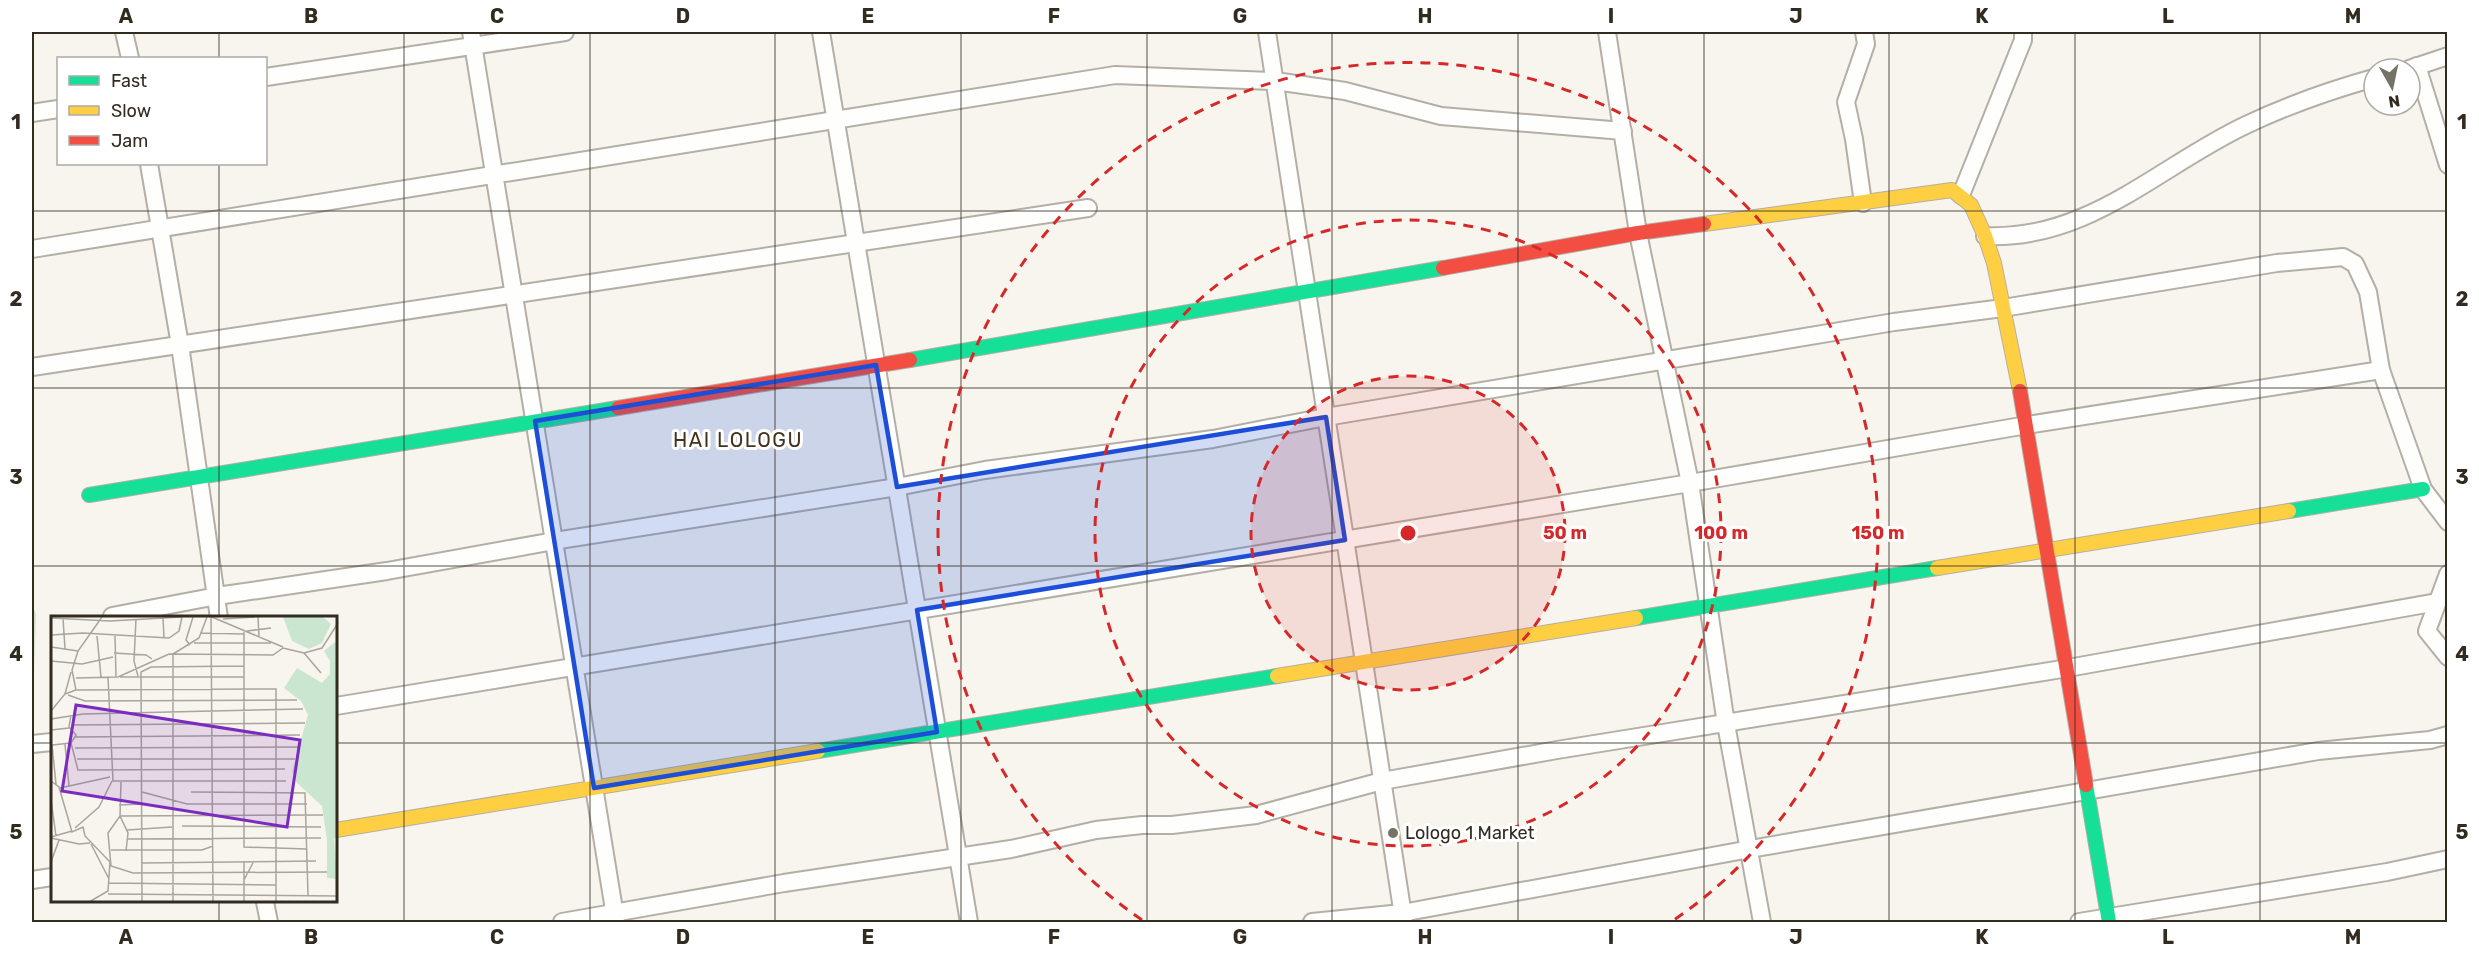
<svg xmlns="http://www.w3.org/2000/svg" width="2479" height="954" font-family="Rubik,sans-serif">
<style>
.green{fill:#cbe6d0}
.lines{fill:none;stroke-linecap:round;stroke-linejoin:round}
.street-casing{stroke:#b4afa6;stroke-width:20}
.fast-casing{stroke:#b4afa6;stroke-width:16}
.slow-casing{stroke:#b4afa6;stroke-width:16}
.jam-casing{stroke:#b4afa6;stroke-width:16}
.street{stroke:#fefefc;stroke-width:16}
.fast{stroke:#16e098;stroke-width:14}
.slow{stroke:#ffcf43;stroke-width:14}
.jam{stroke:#f24e42;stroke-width:14}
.marked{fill:#1d4ed8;fill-opacity:0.2;stroke:#1d4ed8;stroke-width:4.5;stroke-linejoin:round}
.grid{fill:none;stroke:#322b20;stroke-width:1.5;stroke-opacity:0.55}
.ring{fill:none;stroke:#d62828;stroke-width:3;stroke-dasharray:10 8}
.poi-dot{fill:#777268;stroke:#fff;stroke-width:2}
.labels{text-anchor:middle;stroke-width:6;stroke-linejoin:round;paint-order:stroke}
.poi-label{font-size:18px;fill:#322b20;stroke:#fff;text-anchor:start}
.neighbourhood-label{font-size:20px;letter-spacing:1.5px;fill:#42331a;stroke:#fff}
.inset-road{fill:none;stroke:#a9a49c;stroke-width:1.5}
.view{fill:#7b2cbf;fill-opacity:0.15;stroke:#7b2cbf;stroke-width:3}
.inset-edge{fill:none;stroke:#322b20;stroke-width:3}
.centre{fill:#d62828;stroke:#fff;stroke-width:3}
.ring-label{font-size:18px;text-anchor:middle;font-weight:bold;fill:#d62828;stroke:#fff;stroke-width:6;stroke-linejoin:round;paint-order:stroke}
.neatline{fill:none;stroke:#322b20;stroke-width:2}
.grid-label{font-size:20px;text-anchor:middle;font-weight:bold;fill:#322b20}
</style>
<rect width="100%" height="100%" fill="#f8f5ee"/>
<polygon class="green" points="32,605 36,614 34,676 32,686"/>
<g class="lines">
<defs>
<g id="street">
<polyline points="124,32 130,58"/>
<polyline points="471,32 616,922"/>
<polyline points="821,32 969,922"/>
<polyline points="1267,32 1404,922"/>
<polyline points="1607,32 1638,233 1690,483 1726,724 1762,922"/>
<polyline points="2417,66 2448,165"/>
<polyline points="2409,69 2448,56"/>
<polyline points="266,77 565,32"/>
<polyline points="32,113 58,109"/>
<polyline points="149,164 180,345 219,618"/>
<polyline points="1961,195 2023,40 2023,32"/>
<polyline points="1863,203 1854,139 1846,102 1866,44 1864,32"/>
<path d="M1985 236C2088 241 2159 166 2246 125 2286 106 2331 90 2374 78"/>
<polyline points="32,249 1115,75 1275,81 1345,91 1441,116 1623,131"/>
<polyline points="32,367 1088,208"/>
<polyline points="2448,574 2427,631 2448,657"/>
<polyline points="112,616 217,596 387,571 554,541 897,487 985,470 1213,439 1326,417 1894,322 2003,308 2277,263 2343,257 2355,264 2368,292 2381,370 2423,489 2448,522"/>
<polyline points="336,706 1690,483 2027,425 2381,370"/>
<polyline points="32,744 52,742"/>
<polyline points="32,880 52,877"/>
<polyline points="265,902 269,922"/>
<polyline points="562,922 784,883 1011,849 1096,830 1142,825 1172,825 1256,815 1382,781 1557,750 2068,668 2437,602"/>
<polyline points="1312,922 1402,913 1750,849 2318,751 2430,740 2448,735"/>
<polyline points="2079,922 2387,872 2448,859"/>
</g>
<g id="fast">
<polyline points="910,360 1443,268"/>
<polyline points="89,495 618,408"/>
<polyline points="2289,511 2423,489"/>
<polyline points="1636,618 1937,568"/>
<polyline points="818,751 1277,676"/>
<polyline points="2086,785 2109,922"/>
</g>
<g id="slow">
<polyline points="1704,224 1952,190 1971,205 1985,236 1994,263 2020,391"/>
<polyline points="1937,568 2289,511"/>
<polyline points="1277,676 1636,618"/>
<polyline points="336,830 818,751"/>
</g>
<g id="jam">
<polyline points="1443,268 1638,233 1704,224"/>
<polyline points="2020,391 2086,785"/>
<polyline points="618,408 910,360"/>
</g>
</defs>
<use href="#street" class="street-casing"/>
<use href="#fast" class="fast-casing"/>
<use href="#slow" class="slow-casing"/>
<use href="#jam" class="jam-casing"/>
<use href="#street" class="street"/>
<use href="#fast" class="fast"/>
<use href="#slow" class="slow"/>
<use href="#jam" class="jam"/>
</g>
<path class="marked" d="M876 365 897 487 1326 417 1345 540 917 610 937 732 594 788 535 421Z"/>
<path class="grid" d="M219 32V58M404 32V922M590 32V922M775 32V922M961 32V922M1147 32V922M1332 32V922M1518 32V922M1704 32V922M1889 32V922M2075 32V922M2260 32V922M219 164V618M32 211H2448M32 388H2448M32 566H2448M32 743H52M336 743H2448M219 902V922"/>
<circle cx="1408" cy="533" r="157" fill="#d62828" fill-opacity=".12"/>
<g class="ring">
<circle cx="1408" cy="533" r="157"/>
<circle cx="1408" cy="533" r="313"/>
<path d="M1142 920A470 470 0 1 1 1674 920"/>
</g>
<circle class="poi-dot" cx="1393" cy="833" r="6"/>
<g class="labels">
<g class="poi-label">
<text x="1405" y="839">Lologo 1 Market</text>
</g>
<g class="neighbourhood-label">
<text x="738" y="447">HAI LOLOGU</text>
</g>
</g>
<g transform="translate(51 616)">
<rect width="286" height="286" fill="#f8f5ee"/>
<path d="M232 1H272L280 8 271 27 258 33 241 25ZM284 26 286 29 287 222H283L286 263 276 262V224L271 190 245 166 241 155 257 99 250 85 233 72 246 52 271 67 279 58V45L273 35Z" fill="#cbe6d0"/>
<path class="inset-road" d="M160 1 162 286M161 1 232 31M207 1 208 20M0 2 59 5 130 1M12 2 14 33M112 2 113 22M85 3 83 45 87 60M172 3 204 1M196 15 220 12M193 16V231L256 233M150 17 193 18M0 19 32 17 118 22 128 15 131 1M46 20 50 61M64 20 65 61M143 27H220M139 29 135 24 142 1M0 31 27 35M63 37 95 39 101 43M253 37 271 32 287 7M122 38 148 22 156 1M0 45 31 48 62 41M57 61 62 165H235M69 61H193M25 62 67 61 118 38 222 39 232 32 253 37 270 57M25 74 225 73V286M14 78 25 74 21 54 27 35 51 1M17 79 34 85 246 84M0 95 14 78 20 56M20 99 18 111 25 119 20 127 27 154 234 153M0 103 32 98 252 93M21 109 254 107M0 114 18 112M24 121 249 119M14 128 18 170M1 129 5 168M1 129 20 127M24 132 248 131M26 143H244M0 165 8 171 21 216 32 211 34 220 59 246 57 275 38 286M70 166 69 200 77 217 75 235M9 172 59 161M91 176 136 188H256M140 176 254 177 257 279M0 184 5 220M68 189 90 188M272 199 69 200 57 217 60 250 82 257 276 256M131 210 270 211M24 212 48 191 61 165M76 214 121 211M0 221 21 215M0 222 28 228 39 227M76 223 270 222M40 228 58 263M60 234H151L162 230M193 245V286M0 246 8 224M91 247 265 245M193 264 203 245M57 267 225 269M57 278 287 280M91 286 90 56 100 51 193 50M122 286V38"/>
<path class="view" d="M25 89 249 124 236 211 11 175Z"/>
<rect width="286" height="286" class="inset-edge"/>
</g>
<circle cx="1408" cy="533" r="9" class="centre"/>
<g class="ring-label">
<text x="1565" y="539">50 m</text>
<text x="1721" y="539">100 m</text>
<text x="1878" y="539">150 m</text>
</g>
<rect width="2479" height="954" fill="none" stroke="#ffffff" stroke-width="66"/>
<rect x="57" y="57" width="210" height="108" fill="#ffffff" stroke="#adaaa6" stroke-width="1.5"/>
<rect x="69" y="76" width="30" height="9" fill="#16e098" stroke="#adaaa6" stroke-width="1.5"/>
<text x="111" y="87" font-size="18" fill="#322b20">Fast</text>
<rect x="69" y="106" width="30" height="9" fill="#ffcf43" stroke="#adaaa6" stroke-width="1.5"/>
<text x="111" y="117" font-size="18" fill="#322b20">Slow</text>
<rect x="69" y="136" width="30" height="9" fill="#f24e42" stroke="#adaaa6" stroke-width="1.5"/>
<text x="111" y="147" font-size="18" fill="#322b20">Jam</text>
<g transform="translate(2392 87) rotate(171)"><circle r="28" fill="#ffffff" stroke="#adaaa6" stroke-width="1.5"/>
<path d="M0-4.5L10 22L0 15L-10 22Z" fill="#777268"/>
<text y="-9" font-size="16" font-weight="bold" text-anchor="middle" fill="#322b20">N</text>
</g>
<rect x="33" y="33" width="2413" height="888" class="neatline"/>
<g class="grid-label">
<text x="126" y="23">A</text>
<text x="311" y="23">B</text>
<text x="497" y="23">C</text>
<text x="683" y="23">D</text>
<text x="868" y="23">E</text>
<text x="1054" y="23">F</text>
<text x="1240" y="23">G</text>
<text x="1425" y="23">H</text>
<text x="1611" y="23">I</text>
<text x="1796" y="23">J</text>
<text x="1982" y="23">K</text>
<text x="2168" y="23">L</text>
<text x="2353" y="23">M</text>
<text x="16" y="129">1</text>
<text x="2462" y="129">1</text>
<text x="16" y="306">2</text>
<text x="2462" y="306">2</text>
<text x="16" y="484">3</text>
<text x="2462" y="484">3</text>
<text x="16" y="661">4</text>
<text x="2462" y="661">4</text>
<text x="16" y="839">5</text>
<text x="2462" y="839">5</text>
<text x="126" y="944">A</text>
<text x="311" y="944">B</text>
<text x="497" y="944">C</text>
<text x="683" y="944">D</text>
<text x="868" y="944">E</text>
<text x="1054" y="944">F</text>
<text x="1240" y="944">G</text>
<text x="1425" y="944">H</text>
<text x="1611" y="944">I</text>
<text x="1796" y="944">J</text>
<text x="1982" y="944">K</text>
<text x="2168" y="944">L</text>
<text x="2353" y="944">M</text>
</g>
</svg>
